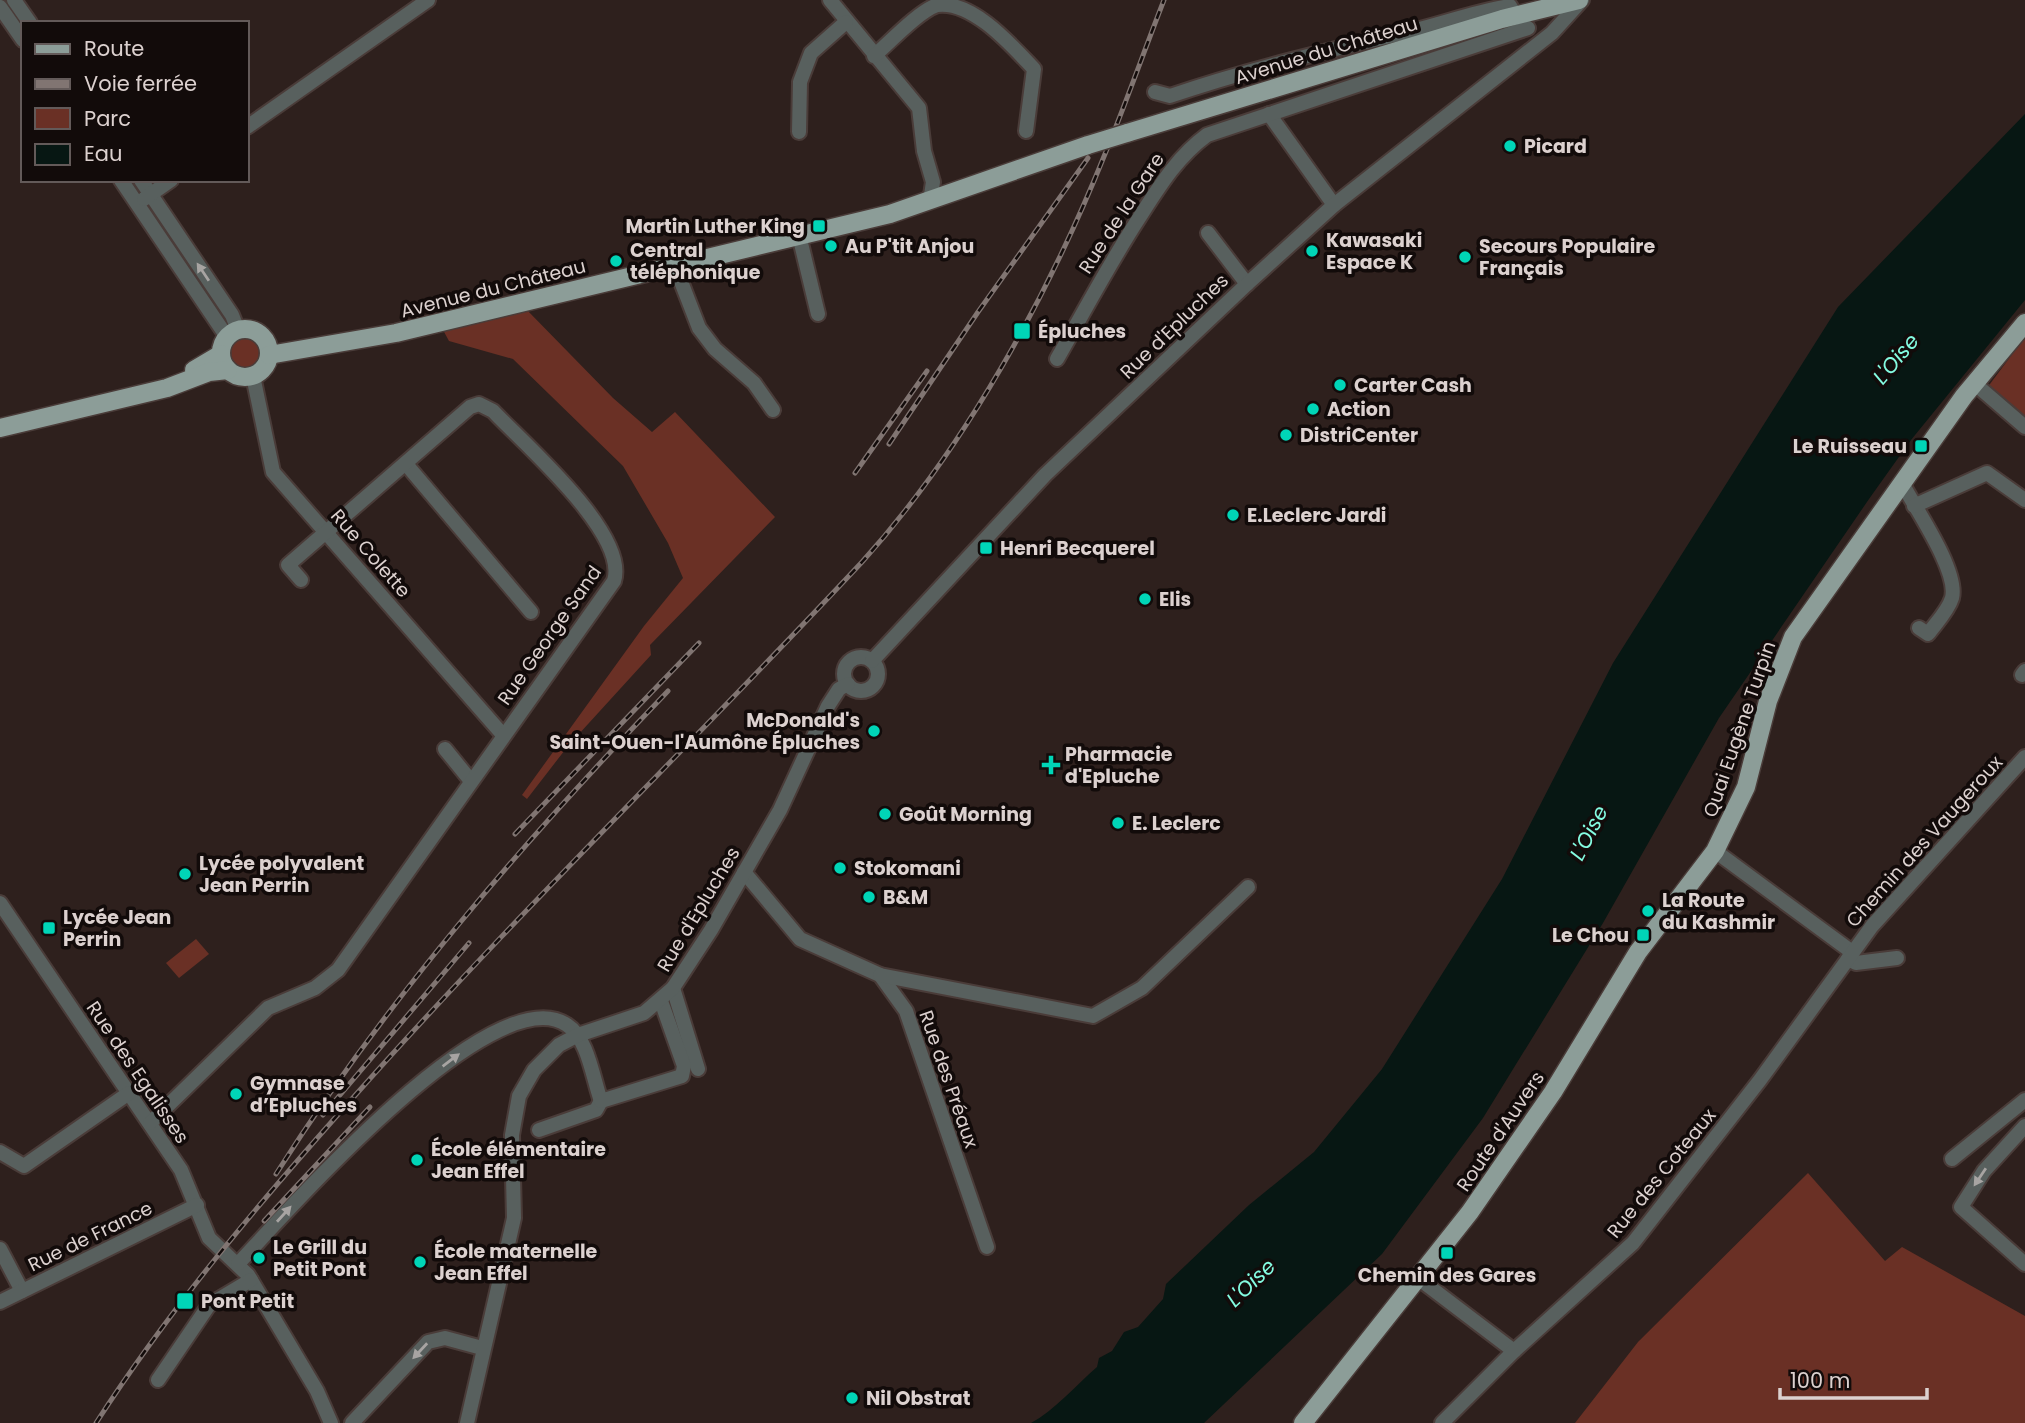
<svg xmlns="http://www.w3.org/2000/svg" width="2025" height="1423" font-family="Poppins,sans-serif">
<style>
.green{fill:#6a3025}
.water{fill:#071713}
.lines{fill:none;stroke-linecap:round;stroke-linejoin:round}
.minor-casing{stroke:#4a3c39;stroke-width:18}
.major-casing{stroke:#4a3c39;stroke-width:21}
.minor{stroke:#58605e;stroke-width:14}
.major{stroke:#8c9d98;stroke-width:18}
.rail-casing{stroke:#817572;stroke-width:5}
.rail{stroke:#120b0a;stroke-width:2.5;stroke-dasharray:8;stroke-linecap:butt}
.major-bridge-casing{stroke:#4a3c39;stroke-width:21;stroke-linecap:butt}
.major-bridge{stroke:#8c9d98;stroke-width:18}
.oneway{fill:#a7a4a2}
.poi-dot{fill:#00d5b7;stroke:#120b0a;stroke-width:2.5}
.labels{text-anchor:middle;stroke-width:7;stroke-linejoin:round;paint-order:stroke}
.street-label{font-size:19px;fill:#dcd1cf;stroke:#120b0a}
.poi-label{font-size:19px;font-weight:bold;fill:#dcd1cf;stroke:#120b0a;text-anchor:start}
.water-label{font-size:21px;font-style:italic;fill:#84fbe1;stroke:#120b0a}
</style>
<rect width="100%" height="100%" fill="#2e201d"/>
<g class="green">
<polygon points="525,308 613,398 652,432 675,412 775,517 650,645 651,655 568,746 527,799 522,795 644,626 683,578 668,543 623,466 513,359 449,341 443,330"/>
<circle cx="245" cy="354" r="17"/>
<polygon points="2025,337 2025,421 1987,388"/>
<polygon points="196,939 209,954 179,978 166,963"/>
<polygon points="1808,1173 1885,1261 1902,1247 2025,1316 2025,1423 1575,1423 1638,1342"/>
</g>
<path class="water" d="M2025 114V300L1911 440 1869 499 1719 718 1603 923 1483 1118 1382 1254 1204 1423H1031C1055 1410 1075 1386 1097 1367L1099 1358 1112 1351 1124 1332 1138 1327 1163 1299 1166 1284 1249 1205 1314 1152 1382 1069 1502 879 1613 663 1838 307Z"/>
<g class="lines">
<defs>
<g id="minor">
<polyline points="14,0 30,23"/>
<polyline points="830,0 919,108 924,151 933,182 931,195 925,203"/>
<polyline points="0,7 23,40"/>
<path d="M874 56C891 41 918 12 937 5 973 0 1013 47 1034 69L1026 131"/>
<path d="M1155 92 1170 96C1249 69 1330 50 1412 31 1445 23 1477 11 1510 6L1516 16"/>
<polyline points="1269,114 1334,205"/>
<polyline points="247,127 428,0"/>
<polyline points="799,132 800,82 811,53 846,22"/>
<polyline points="121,180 227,337"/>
<polyline points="141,180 232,315 238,330"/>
<polyline points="144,199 171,180"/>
<polyline points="1208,233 1247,284"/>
<polyline points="799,235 818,314"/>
<polyline points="675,266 699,328 715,349 754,383 773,410"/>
<path d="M1057 359C1084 312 1109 264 1139 218 1159 187 1177 157 1207 135L1528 28"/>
<polyline points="253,376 273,472 503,735"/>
<polyline points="1974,383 2025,427"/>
<polyline points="406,464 531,612"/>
<path d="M1902 483C1915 508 1959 571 1952 598 1948 611 1936 623 1928 634L1919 628"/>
<polyline points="1914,506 1987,473 2025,500"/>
<circle cx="861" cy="674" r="17"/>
<polyline points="872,661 1045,475 1247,284 1334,205 1552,33 1582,0"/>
<polyline points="2022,675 2025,671"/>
<polyline points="445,749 471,781"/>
<polyline points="1715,851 1852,952"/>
<polyline points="744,872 800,939 880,975 906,1011 987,1247"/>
<polyline points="0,903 181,1170 209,1238 248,1275 317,1391 331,1423"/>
<polyline points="1848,959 1856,963 1897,958"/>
<polyline points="880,975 1093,1016 1142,988 1248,887"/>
<polyline points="673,988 698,1069"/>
<path d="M150 1123 268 1008 315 988 338 970 614 581C629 534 524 444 493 411L479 404 470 407 288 565 301 580"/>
<polyline points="2025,1126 1984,1171 1961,1207 2025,1264"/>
<polyline points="539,1130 596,1110 601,1101"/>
<polyline points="0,1152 24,1166 129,1093"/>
<polyline points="1952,1159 2025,1100"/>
<polyline points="0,1249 22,1291"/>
<path d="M238 1264C286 1213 493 975 567 1025 588 1038 593 1079 601 1101L682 1076 684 1066 661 1001"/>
<polyline points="1418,1278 1514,1351"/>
<polyline points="0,1302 197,1205"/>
<polyline points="158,1380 209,1305 251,1280"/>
<polyline points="352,1423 428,1342 445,1338 482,1348"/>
<polyline points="467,1423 514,1218 512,1135 519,1096 534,1070 559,1045 578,1035 644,1013 673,988 711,930 780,810 828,706 839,689 848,684"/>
<polyline points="1442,1423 1514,1351 1633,1243 1760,1080 1872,926 2025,757"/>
</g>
<g id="major">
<polyline points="1127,133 1502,19 1579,0"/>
<circle cx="245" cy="353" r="24"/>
<polyline points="269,355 396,333 890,214 1088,145"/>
<polyline points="194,370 221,354"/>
<polyline points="0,428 167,388 209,372 228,370"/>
<polyline points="1303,1423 1470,1212 1553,1092 1638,952 1715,851 1746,787 1768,701 1793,637 1964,396 2025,323"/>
</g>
</defs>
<use href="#minor" class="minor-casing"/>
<use href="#major" class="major-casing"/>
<use href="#minor" class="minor"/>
<use href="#major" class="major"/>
<defs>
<g id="rail">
<polyline points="889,444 978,312 1088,158"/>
<polyline points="855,473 927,371"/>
<polyline points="515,834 699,643"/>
<polyline points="323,1115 469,943"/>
<path d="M276 1174C387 999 525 840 668 691"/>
<polyline points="264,1221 370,1107"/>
<path d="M96 1423C170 1308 259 1203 351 1100 515 915 693 743 862 562 965 448 1048 296 1105 154 1126 103 1144 51 1164 0"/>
</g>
</defs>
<use href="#rail" class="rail-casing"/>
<use href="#rail" class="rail"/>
<defs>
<polyline id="major-bridge" points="1088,145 1127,133"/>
</defs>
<use href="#major-bridge" class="major-bridge-casing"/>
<use href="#major-bridge" class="major-bridge"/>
</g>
<defs><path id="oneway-solid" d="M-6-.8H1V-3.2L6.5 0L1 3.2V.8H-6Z" transform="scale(1.75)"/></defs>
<g class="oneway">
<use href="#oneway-solid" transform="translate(203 272) rotate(-124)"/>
<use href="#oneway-solid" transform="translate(451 1060) rotate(-37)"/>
<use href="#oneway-solid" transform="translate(1980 1177) rotate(124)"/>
<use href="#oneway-solid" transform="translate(284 1214) rotate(-48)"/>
<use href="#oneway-solid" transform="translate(420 1351) rotate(133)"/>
</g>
<g class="poi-dot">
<circle cx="1510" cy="146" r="7"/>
<rect x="812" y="219" width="14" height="14" rx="3.5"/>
<circle cx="831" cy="246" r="7"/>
<circle cx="1312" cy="251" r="7"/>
<circle cx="1465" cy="257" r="7"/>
<circle cx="616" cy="261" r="7"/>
<rect x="1013" y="322" width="18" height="18" rx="3.5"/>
<circle cx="1340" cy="385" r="7"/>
<circle cx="1313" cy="409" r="7"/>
<circle cx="1286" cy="435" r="7"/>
<rect x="1914" y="439" width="14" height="14" rx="3.5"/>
<circle cx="1233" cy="515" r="7"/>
<rect x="979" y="541" width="14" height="14" rx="3.5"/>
<circle cx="1145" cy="599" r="7"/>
<circle cx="874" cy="731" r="7"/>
<path d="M1047.5 754.5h7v7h7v7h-7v7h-7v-7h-7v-7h7z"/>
<circle cx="885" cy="814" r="7"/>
<circle cx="1118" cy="823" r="7"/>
<circle cx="840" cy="868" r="7"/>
<circle cx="185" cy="874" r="7"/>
<circle cx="869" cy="897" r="7"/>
<circle cx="1648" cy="911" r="7"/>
<rect x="42" y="921" width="14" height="14" rx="3.5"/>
<rect x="1636" y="928" width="14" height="14" rx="3.5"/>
<circle cx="236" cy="1094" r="7"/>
<circle cx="417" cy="1160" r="7"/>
<rect x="1440" y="1246" width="14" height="14" rx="3.5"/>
<circle cx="259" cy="1258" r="7"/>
<circle cx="420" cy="1262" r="7"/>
<rect x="176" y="1292" width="18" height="18" rx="3.5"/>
<circle cx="852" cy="1398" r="7"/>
</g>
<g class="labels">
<g class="street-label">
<text transform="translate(1326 50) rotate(-17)" y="7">Avenue du Château</text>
<text transform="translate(1121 213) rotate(-57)" y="7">Rue de la Gare</text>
<text transform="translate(493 288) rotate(-14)" y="7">Avenue du Château</text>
<text transform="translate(1174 326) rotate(-44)" y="7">Rue d'Epluches</text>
<text transform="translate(371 553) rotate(49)" y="7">Rue Colette</text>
<text transform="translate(549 635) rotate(-55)" y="7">Rue George Sand</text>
<text transform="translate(1739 729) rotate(-71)" y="7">Quai Eugène Turpin</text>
<text transform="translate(1924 841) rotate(-48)" y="7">Chemin des Vaugeroux</text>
<text transform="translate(698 909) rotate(-59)" y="7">Rue d'Epluches</text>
<text transform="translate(138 1072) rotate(56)" y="7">Rue des Egalisses</text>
<text transform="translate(949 1079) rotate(71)" y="7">Rue des Préaux</text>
<text transform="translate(1500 1131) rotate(-56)" y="7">Route d'Auvers</text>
<text transform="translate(1661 1173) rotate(-51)" y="7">Rue des Coteaux</text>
<text transform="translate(90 1236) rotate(-26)" y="7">Rue de France</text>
</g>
<g class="poi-label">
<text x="1524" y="153">Picard</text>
<text x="805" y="233" text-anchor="end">Martin Luther King</text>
<text x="1326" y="247">Kawasaki<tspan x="1326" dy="22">Espace K</tspan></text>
<text x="845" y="253">Au P'tit Anjou</text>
<text x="1479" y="253">Secours Populaire<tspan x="1479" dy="22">Français</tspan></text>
<text x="630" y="257">Central<tspan x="630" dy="22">téléphonique</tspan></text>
<text x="1038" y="338">Épluches</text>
<text x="1354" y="392">Carter Cash</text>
<text x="1327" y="416">Action</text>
<text x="1300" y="442">DistriCenter</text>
<text x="1907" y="453" text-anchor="end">Le Ruisseau</text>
<text x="1247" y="522">E.Leclerc Jardi</text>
<text x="1000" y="555">Henri Becquerel</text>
<text x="1159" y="606">Elis</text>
<text x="860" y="727" text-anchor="end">McDonald's<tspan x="860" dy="22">Saint-Ouen-l'Aumône Épluches</tspan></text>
<text x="1065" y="761">Pharmacie<tspan x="1065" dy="22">d'Epluche</tspan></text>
<text x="899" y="821">Goût Morning</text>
<text x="1132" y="830">E. Leclerc</text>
<text x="199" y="870">Lycée polyvalent<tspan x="199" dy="22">Jean Perrin</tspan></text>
<text x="854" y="875">Stokomani</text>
<text x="883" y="904">B&amp;M</text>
<text x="1662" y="907">La Route<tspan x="1662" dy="22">du Kashmir</tspan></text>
<text x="63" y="924">Lycée Jean<tspan x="63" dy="22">Perrin</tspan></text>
<text x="1629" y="942" text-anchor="end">Le Chou</text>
<text x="250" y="1090">Gymnase<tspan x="250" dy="22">d’Epluches</tspan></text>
<text x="431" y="1156">École élémentaire<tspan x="431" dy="22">Jean Effel</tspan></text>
<text x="273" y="1254">Le Grill du<tspan x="273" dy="22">Petit Pont</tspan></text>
<text x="434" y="1258">École maternelle<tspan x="434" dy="22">Jean Effel</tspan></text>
<text x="1447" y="1282" text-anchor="middle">Chemin des Gares</text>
<text x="201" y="1308">Pont Petit</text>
<text x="866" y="1405">Nil Obstrat</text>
</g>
<g class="water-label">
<text transform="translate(1896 359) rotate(-50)" y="7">L'Oise</text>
<text transform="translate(1589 833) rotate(-63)" y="7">L'Oise</text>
<text transform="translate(1251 1283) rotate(-44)" y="7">L'Oise</text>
</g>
</g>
<rect x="21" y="21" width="228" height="161" fill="#120b0a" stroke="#635a59" stroke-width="2"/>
<rect x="35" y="44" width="35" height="10" fill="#8c9d98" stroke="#635a59" stroke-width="2"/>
<text x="84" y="56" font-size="21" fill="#dcd1cf">Route</text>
<rect x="35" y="79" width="35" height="10" fill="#817572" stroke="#635a59" stroke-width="2"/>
<text x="84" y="91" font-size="21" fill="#dcd1cf">Voie ferrée</text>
<rect x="35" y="108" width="35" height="21" fill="#6a3025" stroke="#635a59" stroke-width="2"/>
<text x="84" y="126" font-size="21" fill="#dcd1cf">Parc</text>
<rect x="35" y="144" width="35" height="21" fill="#071713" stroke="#635a59" stroke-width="2"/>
<text x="84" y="161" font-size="21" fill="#dcd1cf">Eau</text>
<path d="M1780 1388v10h147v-10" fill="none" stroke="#dcd1cf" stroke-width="3.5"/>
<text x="1790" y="1388" font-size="21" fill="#dcd1cf" stroke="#120b0a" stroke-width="5" paint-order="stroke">100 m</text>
</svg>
